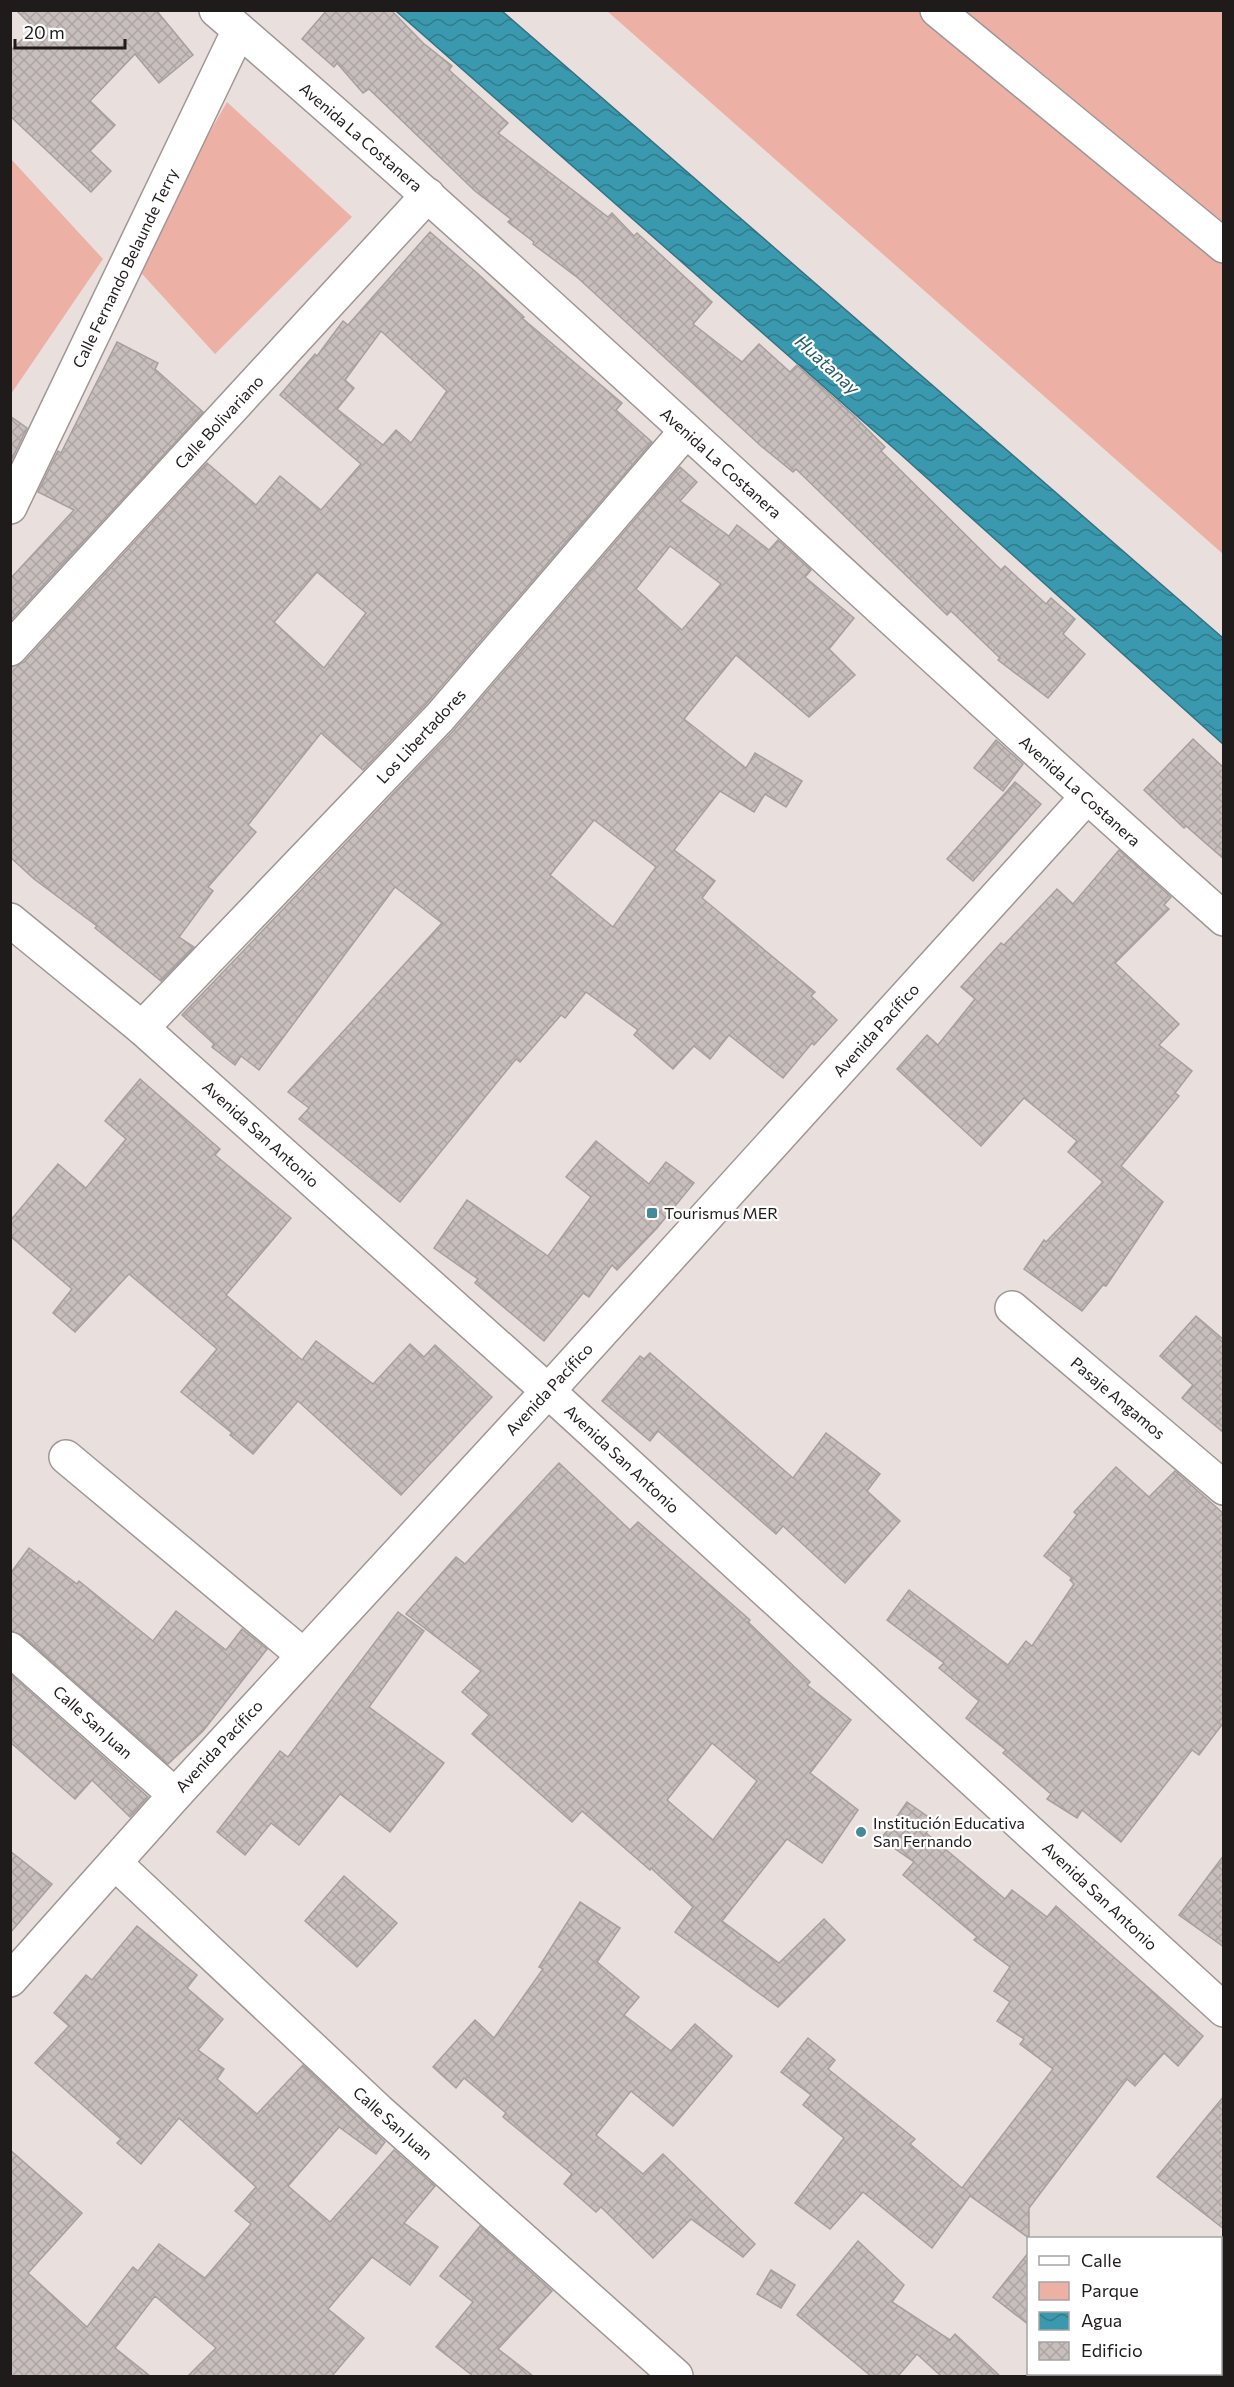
<svg xmlns="http://www.w3.org/2000/svg" width="1234" height="2387" font-family="Commissioner,sans-serif">
<style>
.green{fill:#ecb0a5}
.water{fill:url(#water-waves);stroke:#327382;stroke-width:1.5}
.building{fill:url(#building-cross-hatch);stroke:#a79f9d;stroke-width:1.5;fill-rule:evenodd}
.lines{fill:none;stroke-linecap:round;stroke-linejoin:round}
.minor-casing{stroke:#9f9695;stroke-width:36}
.minor{stroke:#fff;stroke-width:33}
.poi-dot{fill:#468999;stroke:#fff;stroke-width:2}
.labels{text-anchor:middle;stroke-width:4.5;stroke-linejoin:round;paint-order:stroke}
.street-label{font-size:16px;fill:#1f1b1b;stroke:#fff}
.poi-label{font-size:16px;fill:#1f1b1b;stroke:#fff;text-anchor:start}
.water-label{font-size:18px;font-style:italic;fill:#275b67;stroke:#fff}
</style>
<defs>
<pattern id="water-waves" width="16" height="10" patternUnits="userSpaceOnUse" patternTransform="scale(1.5)"><rect width="16" height="10" fill="#3a99ae"/><path d="M0 5q4-4 8 0t8 0" fill="none" stroke="#307c8d"/></pattern>
<pattern id="building-cross-hatch" width="8" height="8" patternUnits="userSpaceOnUse" patternTransform="scale(1.5)"><rect width="8" height="8" fill="#c8bfbd"/><path d="M0 0l8 8M0 8l8-8" fill="none" stroke="#aba4a2"/></pattern>
</defs>
<rect width="100%" height="100%" fill="#e9e0de"/>
<g class="green">
<polygon points="607,11 1223,11 1223,554"/>
<polygon points="227,102 352,217 215,354 134,265"/>
<polygon points="11,159 103,259 11,394"/>
</g>
<polygon class="water" points="396,11 502,11 1223,638 1223,744 898,452"/>
<g class="building">
<polygon points="16,10 156,10 193,55 159,83 135,54 90,101 115,125 90,151 111,171 91,192 10,116 10,51 34,28"/>
<polygon points="327,10 391,10 423,43 452,66 449,70 508,123 498,133 608,217 612,213 634,236 637,233 712,302 693,324 742,362 759,344 790,372 797,365 853,415 885,447 881,451 1001,570 1005,566 1046,604 1051,598 1075,619 1063,634 1085,654 1048,698 998,660 1000,658 951,611 947,615 796,469 793,472 761,446 578,278 533,244 534,242 508,222 511,219 475,191 369,89 363,93 337,63 334,67 302,39"/>
<path d="M430 232 477 273 524 317 522 318 622 403 616 410 652 442 426 704 363 770 321 733 248 825 256 832 208 887 213 891 179 937 194 947 161 981 95 928 97 926 34 879 10 857V667L24 662 207 463 256 505 280 476 321 510 361 464 280 395 315 354 317 356 343 321 348 325ZM381 331 447 391 411 443 396 430 383 445 337 409 354 388 345 380ZM317 572 366 613 324 668 274 622Z"/>
<polygon points="117,342 158,363 155,369 203,412 10,621 10,579 74,510 38,492 58,451 61,453"/>
<polygon points="10,416 27,428 10,463"/>
<path d="M680 467 697 482 680 501 729 536 737 525 769 550 778 540 811 570 805 577 854 618 829 649 855 675 809 717 736 655 684 719 746 768 755 753 802 781 786 807 765 794 754 812 720 791 674 850 715 881 702 898 815 992 811 996 837 1020 814 1045 812 1043 783 1078 729 1035 710 1059 694 1046 673 1069 634 1035 638 1030 586 992 565 1018 561 1015 520 1062 516 1059 400 1202 299 1119 309 1108 288 1092 442 923 395 887 259 1070 241 1056 235 1065 212 1047 214 1044 182 1015 454 730ZM670 546 721 584 682 630 636 589ZM594 820 656 867 613 927 550 875Z"/>
<polygon points="1193,739 1224,768 1224,859 1186,826 1184,828 1144,790"/>
<polygon points="996,740 1023,764 1003,791 974,768"/>
<polygon points="1015,782 1041,804 973,881 947,859"/>
<polygon points="1119,850 1171,897 1164,905 1169,909 1115,963 1179,1024 1159,1045 1192,1071 1175,1093 1179,1096 1121,1166 1163,1202 1106,1286 1103,1285 1082,1311 1024,1269 1044,1240 1046,1242 1103,1182 1068,1152 1077,1141 1024,1098 981,1146 897,1069 927,1035 938,1045 975,999 961,987 1001,943 1004,945 1057,889 1073,904"/>
<polygon points="140,1079 220,1149 215,1155 291,1218 226,1295 302,1360 316,1341 373,1384 410,1344 424,1357 435,1345 492,1397 401,1495 298,1401 253,1454 230,1435 232,1433 181,1392 217,1349 129,1274 75,1332 53,1313 72,1289 10,1236 10,1221 58,1164 86,1188 126,1139 105,1121"/>
<polygon points="596,1141 649,1184 666,1162 694,1183 657,1228 617,1270 612,1265 589,1297 583,1293 544,1341 475,1283 478,1279 434,1248 467,1200 548,1256 591,1197 566,1177"/>
<polygon points="1196,1316 1224,1340 1224,1433 1182,1398 1193,1385 1160,1356"/>
<polygon points="650,1353 793,1478 826,1433 880,1474 867,1491 900,1521 845,1583 783,1526 776,1534 658,1431 650,1441 602,1401 640,1356 644,1359"/>
<path d="M559 1463 630 1530 638 1522 750 1620 748 1622 810 1682 807 1685 851 1720 810 1773 858 1810 822 1863 787 1839 722 1921 779 1963 824 1919 845 1940 778 2007 675 1932 693 1907 651 1868 650 1870 582 1811 572 1822 472 1734 489 1715 462 1692 481 1671 406 1614 456 1557 465 1564ZM712 1743 757 1781 713 1840 667 1800Z"/>
<polygon points="1116,1467 1149,1497 1175,1471 1224,1514 1224,1722 1199,1755 1192,1750 1121,1842 1082,1810 1077,1818 1047,1799 1051,1794 1003,1753 1006,1750 966,1718 979,1701 939,1668 944,1663 887,1620 909,1590 1008,1665 1026,1641 1032,1646 1074,1584 1070,1580 1072,1578 1044,1556 1077,1515 1074,1512"/>
<polygon points="29,1548 77,1584 79,1581 153,1641 176,1611 226,1650 242,1629 267,1649 203,1731 168,1764 22,1635 10,1631 10,1574"/>
<polygon points="398,1612 424,1631 369,1707 444,1763 390,1832 340,1794 299,1845 271,1823 245,1855 217,1832 280,1751 288,1757"/>
<polygon points="10,1674 148,1797 130,1817 92,1780 75,1799 10,1742"/>
<polygon points="907,1802 934,1821 926,1833 1005,1899 1012,1890 1047,1917 1056,1906 1203,2036 1178,2066 1164,2053 1135,2086 1127,2079 1029,2208 1029,2238 970,2196 932,2248 863,2192 830,2229 795,2203 844,2138 803,2105 811,2095 781,2072 808,2038 835,2060 828,2069 915,2139 910,2144 962,2188 1053,2069 1020,2044 1024,2039 997,2021 1010,2002 994,1991 1010,1967 974,1940 977,1937 903,1875 914,1862 881,1839"/>
<polygon points="10,1851 52,1884 10,1933"/>
<polygon points="1224,1855 1224,1947 1179,1915"/>
<polygon points="344,1876 397,1923 357,1967 305,1921"/>
<polygon points="580,1902 620,1928 597,1962 639,1997 624,2015 671,2051 695,2024 732,2056 673,2126 631,2091 596,2135 643,2174 663,2154 755,2244 743,2257 691,2219 653,2258 601,2207 596,2212 564,2184 572,2174 503,2117 506,2113 464,2078 456,2088 433,2067 475,2020 494,2038 543,1969 539,1967"/>
<polygon points="137,1926 197,1975 187,1988 223,2019 198,2050 224,2069 217,2079 257,2114 303,2065 385,2142 376,2154 339,2127 288,2186 330,2222 394,2150 435,2186 404,2223 438,2247 410,2285 372,2257 328,2309 364,2338 332,2376 188,2376 216,2348 155,2296 115,2348 150,2376 10,2376 10,2150 82,2213 28,2273 87,2327 133,2267 138,2271 159,2244 205,2278 251,2224 235,2211 256,2187 179,2118 141,2164 117,2143 121,2139 35,2063 69,2026 54,2013 86,1975 92,1980"/>
<polygon points="1224,2096 1224,2229 1157,2177"/>
<polygon points="480,2226 552,2291 498,2349 533,2376 473,2376 436,2347 473,2302 440,2276"/>
<polygon points="858,2241 904,2285 892,2302 950,2340 955,2334 1000,2376 941,2376 917,2354 898,2376 871,2376 797,2315"/>
<polygon points="1029,2252 1029,2325 993,2297"/>
<polygon points="771,2270 795,2285 781,2308 757,2294"/>
</g>
<g class="lines">
<defs>
<g id="minor">
<path d="M216 10C559 305 885 619 1224 919"/>
<polyline points="937,10 1224,246"/>
<polyline points="10,507 239,30"/>
<polyline points="10,649 428,195"/>
<polyline points="10,920 142,1028 548,1391 1224,2010"/>
<polyline points="142,1028 440,717 686,431"/>
<polyline points="1012,1308 1224,1488"/>
<polyline points="66,1457 303,1655"/>
<polyline points="10,1649 175,1795"/>
<polyline points="115,1863 379,2111 676,2376"/>
<polyline points="10,1980 175,1795 548,1391 1086,798"/>
</g>
</defs>
<use href="#minor" class="minor-casing"/>
<use href="#minor" class="minor"/>
</g>
<g class="poi-dot">
<rect x="646" y="1207" width="12" height="12" rx="3"/>
<circle cx="861" cy="1832" r="6"/>
</g>
<g class="labels">
<g class="street-label">
<text transform="translate(361 137) rotate(41)" y="6">Avenida La Costanera</text>
<text transform="translate(125 268) rotate(-64)" y="6">Calle Fernando Belaunde Terry</text>
<text transform="translate(219 422) rotate(-47)" y="6">Calle Bolivariano</text>
<text transform="translate(721 463) rotate(42)" y="6">Avenida La Costanera</text>
<text transform="translate(421 736) rotate(-47)" y="6">Los Libertadores</text>
<text transform="translate(1080 791) rotate(42)" y="6">Avenida La Costanera</text>
<text transform="translate(876 1030) rotate(-48)" y="6">Avenida Pacífico</text>
<text transform="translate(261 1134) rotate(42)" y="6">Avenida San Antonio</text>
<text transform="translate(549 1389) rotate(-47)" y="6">Avenida Pacífico</text>
<text transform="translate(1118 1398) rotate(40)" y="6">Pasaje Angamos</text>
<text transform="translate(622 1459) rotate(43)" y="6">Avenida San Antonio</text>
<text transform="translate(93 1722) rotate(42)" y="6">Calle San Juan</text>
<text transform="translate(219 1746) rotate(-47)" y="6">Avenida Pacífico</text>
<text transform="translate(1100 1896) rotate(43)" y="6">Avenida San Antonio</text>
<text transform="translate(393 2123) rotate(42)" y="6">Calle San Juan</text>
</g>
<g class="poi-label">
<text x="664" y="1219">Tourismus MER</text>
<text x="873" y="1829">Institución Educativa<tspan x="873" dy="18">San Fernando</tspan></text>
</g>
<g class="water-label">
<text transform="translate(827 365) rotate(42)" y="6">Huatanay</text>
</g>
</g>
<rect width="1234" height="2387" fill="none" stroke="#1f1b1b" stroke-width="24"/>
<rect x="1027" y="2237" width="195" height="138" fill="#ffffff" stroke="#a5a4a4" stroke-width="1.5"/>
<rect x="1039" y="2256" width="30" height="9" fill="#ffffff" stroke="#a5a4a4" stroke-width="1.5"/>
<text x="1081" y="2267" font-size="18" fill="#1f1b1b">Calle</text>
<rect x="1039" y="2282" width="30" height="18" fill="#ecb0a5" stroke="#a5a4a4" stroke-width="1.5"/>
<text x="1081" y="2297" font-size="18" fill="#1f1b1b">Parque</text>
<rect x="1039" y="2312" width="30" height="18" fill="url(#water-waves)" stroke="#a5a4a4" stroke-width="1.5"/>
<text x="1081" y="2327" font-size="18" fill="#1f1b1b">Agua</text>
<rect x="1039" y="2342" width="30" height="18" fill="url(#building-cross-hatch)" stroke="#a5a4a4" stroke-width="1.5"/>
<text x="1081" y="2357" font-size="18" fill="#1f1b1b">Edificio</text>
<path d="M15 39v9h110v-9" fill="none" stroke="#1f1b1b" stroke-width="3"/>
<text x="24" y="39" font-size="18" fill="#1f1b1b" stroke="#ffffff" stroke-width="4.5" paint-order="stroke">20 m</text>
</svg>
